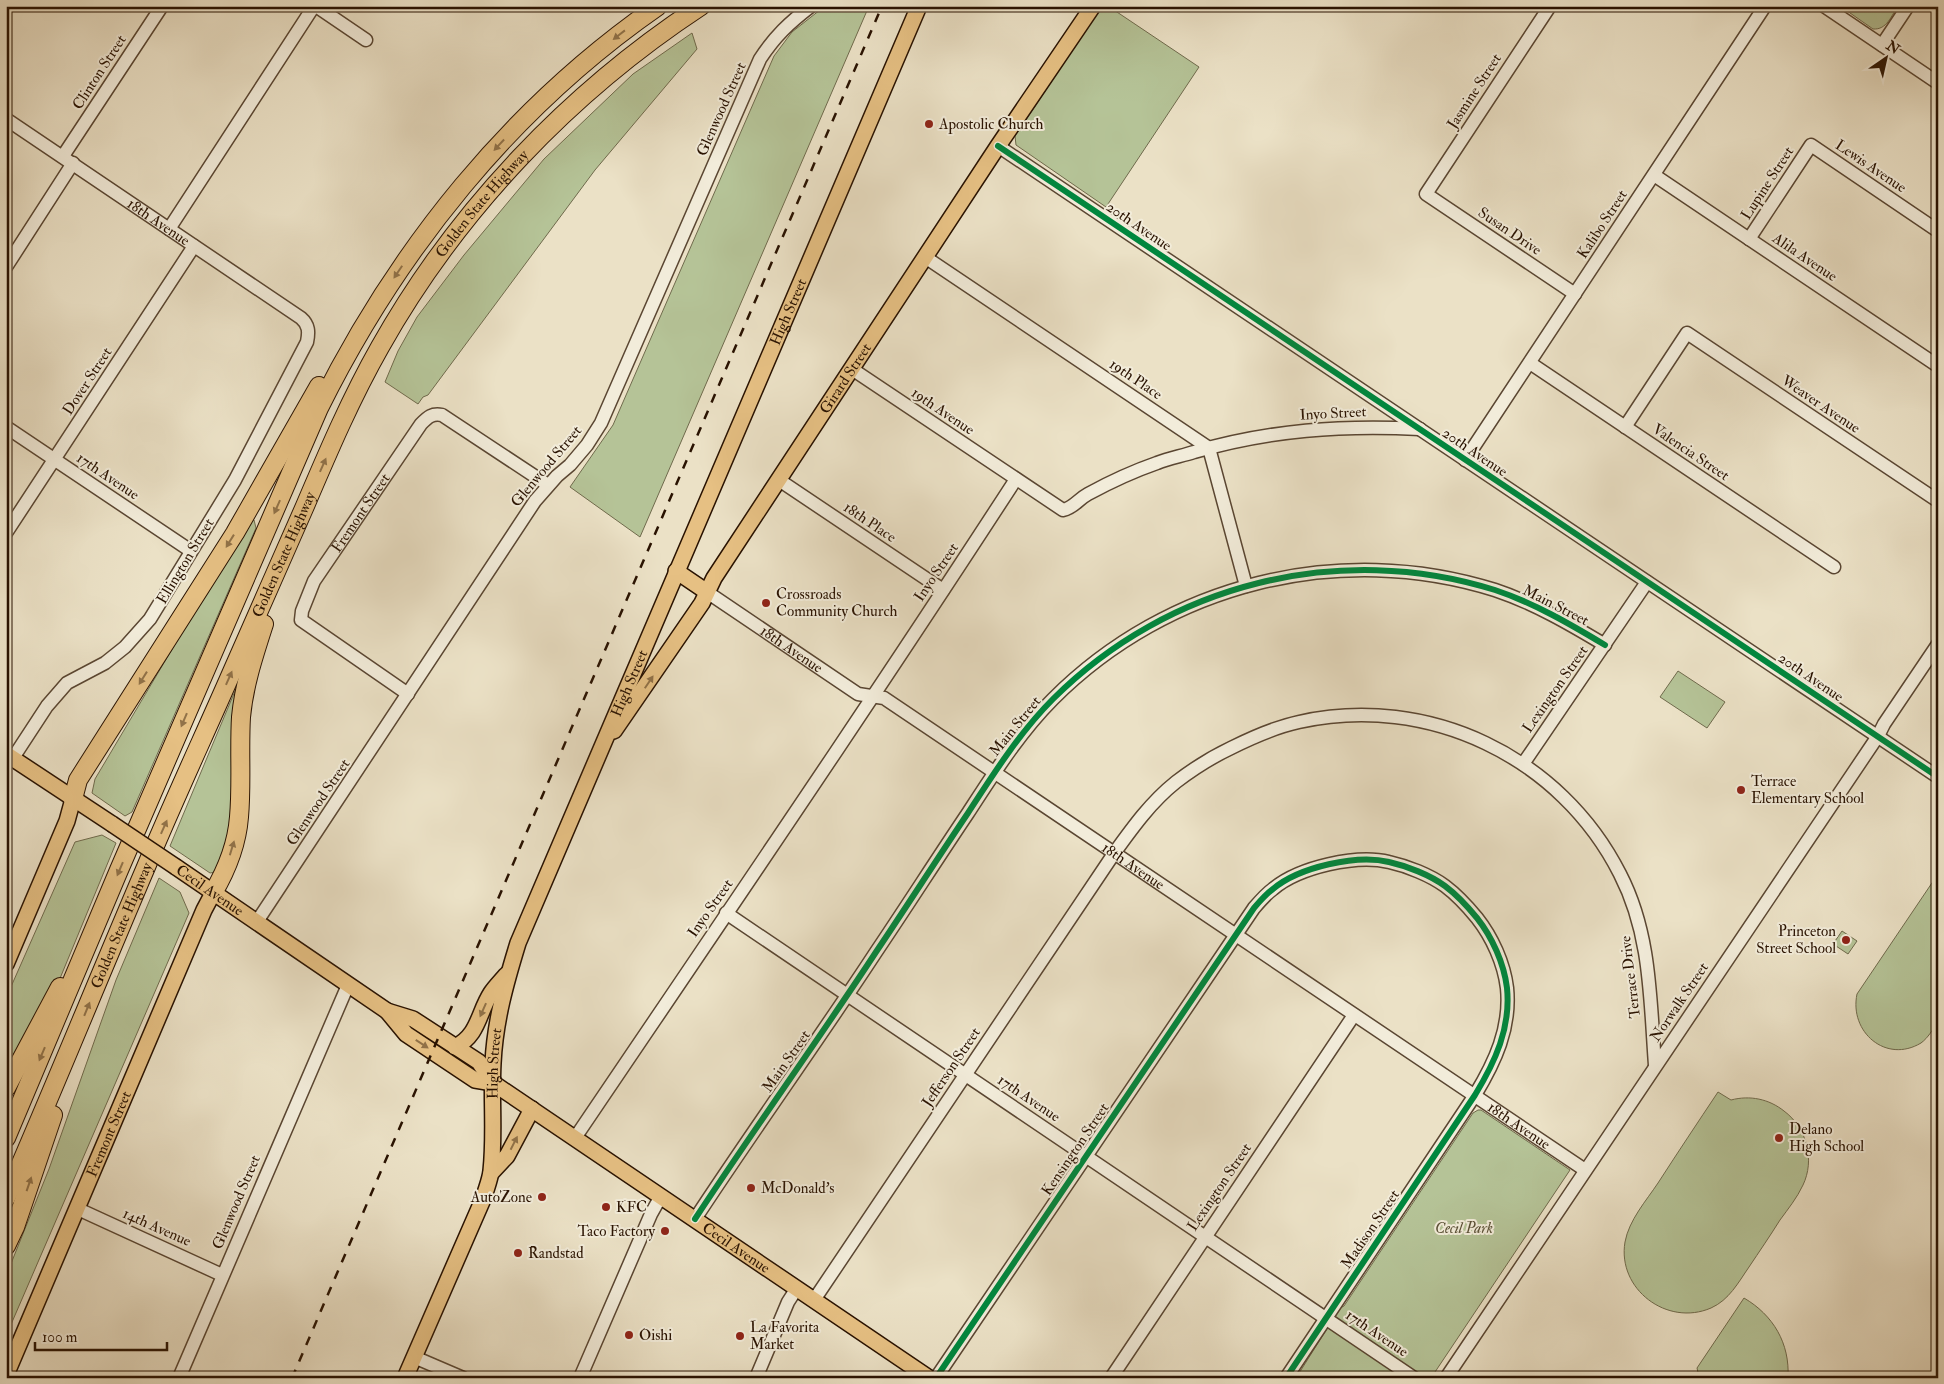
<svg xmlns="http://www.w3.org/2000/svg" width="1944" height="1384" font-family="'IM FELL Double Pica',serif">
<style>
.green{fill:#b5c397;stroke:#6f6a4c}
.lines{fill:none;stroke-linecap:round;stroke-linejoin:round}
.minor-casing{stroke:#5a4632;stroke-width:15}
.major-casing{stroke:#291201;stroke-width:18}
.highway-casing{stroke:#291201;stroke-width:20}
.minor{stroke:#f2ecda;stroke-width:12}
.major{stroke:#e6c083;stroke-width:15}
.highway{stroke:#e6c083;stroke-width:18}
.rail{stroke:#291201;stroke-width:2.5;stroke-dasharray:9 9;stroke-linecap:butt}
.major-bridge-casing{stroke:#291201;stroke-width:18;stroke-linecap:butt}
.major-bridge{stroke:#e6c083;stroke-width:15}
.cycleway-casing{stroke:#f2ecda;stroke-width:9}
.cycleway{stroke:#00873e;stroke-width:6}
.oneway{fill:#917248}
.poi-dot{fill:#8f2418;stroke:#f2ecda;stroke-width:2}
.labels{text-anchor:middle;stroke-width:4;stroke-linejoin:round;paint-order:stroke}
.street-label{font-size:15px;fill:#291201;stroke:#f2ecda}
.poi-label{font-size:15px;fill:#291201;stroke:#f2ecda;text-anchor:start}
.park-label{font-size:15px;font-style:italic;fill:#5a5036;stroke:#f2ecda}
</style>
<rect width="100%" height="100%" fill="#ebe1c6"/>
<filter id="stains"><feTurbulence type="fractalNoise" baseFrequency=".004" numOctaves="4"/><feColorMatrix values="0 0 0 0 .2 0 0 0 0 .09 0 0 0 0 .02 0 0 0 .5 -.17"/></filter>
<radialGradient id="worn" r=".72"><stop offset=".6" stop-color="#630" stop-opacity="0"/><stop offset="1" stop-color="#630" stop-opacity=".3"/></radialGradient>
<g class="green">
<polygon points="825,6 869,6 640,537 570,487 613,425 774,56 792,32"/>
<polygon points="1102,6 1108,6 1199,67 1106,207 1016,145 1015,136"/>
<path d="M1840 6H1898C1891 16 1887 30 1873 29Z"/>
<polygon points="692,33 697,49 595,170 428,395 423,397 418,404 385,382 398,351 417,317 464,255 544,159 633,74"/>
<polygon points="254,520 256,528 132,812 125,816 92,793 95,779 247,523"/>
<polygon points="1678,671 1725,702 1707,728 1660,697"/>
<polygon points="243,672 235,818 216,872 210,873 170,846"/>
<polygon points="102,835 116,843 56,988 6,1076 6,998 75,842"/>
<path d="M1938 874V1022C1933 1029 1928 1038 1921 1043 1886 1064 1849 1032 1857 994Z"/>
<polygon points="159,878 180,892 189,913 6,1336 6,1276 49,1169 116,980"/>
<polygon points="1842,931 1857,941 1848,954 1833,944"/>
<path d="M1718 1092 1731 1100C1750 1095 1769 1099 1784 1111 1807 1128 1815 1160 1803 1185 1797 1198 1788 1209 1780 1220 1770 1236 1759 1252 1749 1267 1738 1283 1729 1300 1711 1308 1667 1327 1617 1289 1625 1242 1629 1220 1646 1201 1658 1183 1678 1152 1698 1122 1718 1092Z"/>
<polygon points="1478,1110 1481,1110 1570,1170 1431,1378 1296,1378 1340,1308 1344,1306 1473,1113"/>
<path d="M1744 1298C1773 1315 1790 1343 1788 1378L1699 1377 1697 1368Z"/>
</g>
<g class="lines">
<defs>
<g id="minor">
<polyline points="316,6 366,40"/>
<polyline points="1550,6 1426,194 1575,294"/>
<polyline points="1824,6 1938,83"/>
<polyline points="1882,45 1908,6"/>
<path id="s1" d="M6 119 301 318C309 325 309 332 307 342L235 480 150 619 125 647 105 663 67 683 47 706 13 758"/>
<polyline points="998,146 1938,777"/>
<polyline points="63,156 162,6"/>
<polyline points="1654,175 1938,366"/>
<polyline points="169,229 314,6"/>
<polyline points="1749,239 1811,145 1938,231"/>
<polyline points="925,257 1209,448 1246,586"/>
<polyline points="6,267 73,163"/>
<polyline points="1530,363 1834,567"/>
<path d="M852 369 1063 510C1075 507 1077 500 1088 494 1110 482 1134 471 1157 463 1169 458 1182 456 1194 452 1270 430 1341 425 1420 429"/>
<polyline points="6,427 191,551"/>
<polyline points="1625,427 1687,333 1938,501"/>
<polyline points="1465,460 1765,6"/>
<polyline points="779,480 943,590"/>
<polyline points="6,533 194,246"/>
<path id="s2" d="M707 592 858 694 884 698 1585 1170"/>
<path id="s3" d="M408 694 301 620 302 611 314 581 421 424C428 417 432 413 442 415L548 485"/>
<polyline points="1523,764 1647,582"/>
<polyline points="726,913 1414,1378"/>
<path d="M256 923 535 501 557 476 570 465 587 445 601 423 760 59C775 36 789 23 811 6"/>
<path d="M575 1138C723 919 872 701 1016 479"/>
<polyline points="78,1209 222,1275"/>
<path d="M695 1219C754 1129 817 1042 876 952 907 906 937 859 968 813 994 773 1020 732 1053 699 1168 584 1339 541 1495 590 1534 603 1570 624 1605 645"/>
<path d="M814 1300 1115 852C1133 827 1151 802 1176 782 1193 769 1212 757 1231 748 1253 737 1276 727 1299 722 1428 693 1561 757 1620 874 1651 934 1650 999 1655 1065"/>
<polyline points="414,1357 463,1378"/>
<polyline points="179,1378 348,985"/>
<polyline points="580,1378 651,1214 661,1196"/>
<polyline points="756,1378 788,1302 797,1288"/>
<path d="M936 1378 1254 908C1260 901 1266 894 1273 889 1299 867 1357 854 1389 862 1407 866 1430 875 1445 886 1457 895 1468 907 1477 918 1492 937 1504 963 1507 988 1511 1028 1495 1062 1475 1095L1286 1378"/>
<polyline points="1111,1378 1354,1015"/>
<polyline points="1446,1378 1878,736 1884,724 1938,644"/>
</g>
<g id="major">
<polyline points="676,571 707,592"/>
<path id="s4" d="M614 731 702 603 714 578 998 146 1093 6"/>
<polyline points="6,754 112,824"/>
<path id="s5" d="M176 867 387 1011 406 1034 475 1080 493 1083"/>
<polyline points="6,964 67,821 73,799"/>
<path id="s6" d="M387 1011 413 1019 479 1062 493 1083 929 1378"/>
<path d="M455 1047C479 1035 478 1013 491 993 495 987 501 981 506 975"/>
<polyline points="491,1173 507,1156 532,1109"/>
<path id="s7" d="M6 1375 204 910 213 893"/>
<path id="s8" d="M405 1378 484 1197C486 1189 490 1180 491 1171 495 1135 491 1099 493 1063 495 1021 506 982 518 943L919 6"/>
</g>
<g id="highway">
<polyline points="73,799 78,780 235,533 319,386"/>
<path d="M213 893C226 871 237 843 239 817 242 784 239 750 241 717 244 685 254 655 264 624"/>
<polyline points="6,1088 60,987"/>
<path d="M6 1138 119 870 319 408C398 249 511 108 658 6"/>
<path id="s9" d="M6 1198C54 1088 99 977 146 867 173 802 203 738 231 674 256 618 280 562 305 506 328 452 351 398 380 347 457 210 570 92 701 6"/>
<polyline points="6,1246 15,1227 53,1115"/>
</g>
</defs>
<use href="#minor" class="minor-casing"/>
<use href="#major" class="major-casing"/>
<use href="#highway" class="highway-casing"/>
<use href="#minor" class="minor"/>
<use href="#major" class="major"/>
<use href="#highway" class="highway"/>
<polyline class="rail" points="292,1378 882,6"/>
<defs>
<polyline id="major-bridge" points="112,824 176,867"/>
</defs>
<use href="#major-bridge" class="major-bridge-casing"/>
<use href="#major-bridge" class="major-bridge"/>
<defs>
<g id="cycleway">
<polyline points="998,146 1938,777"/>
<path d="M695 1219C754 1129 817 1042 876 952 907 906 937 859 968 813 994 773 1020 732 1053 699 1168 584 1339 541 1495 590 1534 603 1570 624 1605 645"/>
<path d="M936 1378 1254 908C1260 901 1266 894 1273 889 1299 867 1357 854 1389 862 1407 866 1430 875 1445 886 1457 895 1468 907 1477 918 1492 937 1504 963 1507 988 1511 1028 1495 1062 1475 1095L1286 1378"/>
</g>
</defs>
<use href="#cycleway" class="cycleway-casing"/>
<use href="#cycleway" class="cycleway"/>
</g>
<defs><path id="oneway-solid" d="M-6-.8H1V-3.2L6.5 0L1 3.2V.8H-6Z" transform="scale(1.25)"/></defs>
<g class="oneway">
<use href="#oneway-solid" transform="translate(619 35) rotate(142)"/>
<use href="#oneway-solid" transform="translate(499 145) rotate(133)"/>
<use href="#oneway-solid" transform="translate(398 272) rotate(124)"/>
<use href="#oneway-solid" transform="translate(323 465) rotate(-66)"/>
<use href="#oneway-solid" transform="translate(277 507) rotate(114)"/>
<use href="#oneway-solid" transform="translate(230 541) rotate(122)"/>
<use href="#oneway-solid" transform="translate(143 678) rotate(122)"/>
<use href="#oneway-solid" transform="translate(229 678) rotate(-66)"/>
<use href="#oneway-solid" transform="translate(649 682) rotate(-56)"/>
<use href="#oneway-solid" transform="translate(184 720) rotate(113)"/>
<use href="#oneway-solid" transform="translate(164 827) rotate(-66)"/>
<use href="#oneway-solid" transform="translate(232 848) rotate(-73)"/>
<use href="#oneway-solid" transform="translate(120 869) rotate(113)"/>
<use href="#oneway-solid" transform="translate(87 1009) rotate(-68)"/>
<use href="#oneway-solid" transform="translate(483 1010) rotate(114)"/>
<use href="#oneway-solid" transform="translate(422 1044) rotate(33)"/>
<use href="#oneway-solid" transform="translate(42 1054) rotate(113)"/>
<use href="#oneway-solid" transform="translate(514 1143) rotate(-63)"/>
<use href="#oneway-solid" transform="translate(29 1184) rotate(-71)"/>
</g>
<g class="poi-dot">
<circle cx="929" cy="124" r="5"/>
<circle cx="766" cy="603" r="5"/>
<circle cx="1741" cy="790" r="5"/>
<circle cx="1846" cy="940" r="5"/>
<circle cx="1779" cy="1138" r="5"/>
<circle cx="751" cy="1188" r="5"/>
<circle cx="542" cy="1197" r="5"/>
<circle cx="606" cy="1207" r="5"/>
<circle cx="665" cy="1231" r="5"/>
<circle cx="518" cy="1253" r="5"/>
<circle cx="629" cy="1335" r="5"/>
<circle cx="740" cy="1336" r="5"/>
</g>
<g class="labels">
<g class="street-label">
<text transform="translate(99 72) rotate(-57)" y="5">Clinton Street</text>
<text transform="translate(1474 91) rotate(-57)" y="5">Jasmine Street</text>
<text transform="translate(721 109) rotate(-66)" y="5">Glenwood Street</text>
<text transform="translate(1871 166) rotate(34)" y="5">Lewis Avenue</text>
<text transform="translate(1767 183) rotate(-57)" y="5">Lupine Street</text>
<text dy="5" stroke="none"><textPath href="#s9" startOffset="1106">Golden State Highway</textPath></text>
<text dy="5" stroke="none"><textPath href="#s1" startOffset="184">18th Avenue</textPath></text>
<text transform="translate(1602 224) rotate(-57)" y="5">Kalibo Street</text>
<text transform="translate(1139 226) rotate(34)" y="5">20th Avenue</text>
<text transform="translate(1510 231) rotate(34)" y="5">Susan Drive</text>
<text transform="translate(1805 257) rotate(34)" y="5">Alila Avenue</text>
<text dy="5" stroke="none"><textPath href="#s8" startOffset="1142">High Street</textPath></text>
<text dy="5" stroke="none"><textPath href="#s4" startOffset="422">Girard Street</textPath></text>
<text transform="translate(1136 379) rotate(34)" y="5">19th Place</text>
<text transform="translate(87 381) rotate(-57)" y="5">Dover Street</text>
<text transform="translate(1821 404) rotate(34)" y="5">Weaver Avenue</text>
<text transform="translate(943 411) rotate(34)" y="5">19th Avenue</text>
<text transform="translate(1333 413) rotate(-3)" y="5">Inyo Street</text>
<text transform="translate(1475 452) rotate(34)" y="5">20th Avenue</text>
<text transform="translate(1691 452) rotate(34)" y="5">Valencia Street</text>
<text transform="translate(546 466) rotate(-50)" y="5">Glenwood Street</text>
<text transform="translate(108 476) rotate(34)" y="5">17th Avenue</text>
<text dy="5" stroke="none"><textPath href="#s3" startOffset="254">Fremont Street</textPath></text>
<text transform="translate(870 522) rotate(34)" y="5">18th Place</text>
<text dy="5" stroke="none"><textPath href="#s9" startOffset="701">Golden State Highway</textPath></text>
<text transform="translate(185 561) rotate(-59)" y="5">Ellington Street</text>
<text transform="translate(936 572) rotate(-56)" y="5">Inyo Street</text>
<text transform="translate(1556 605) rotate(27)" y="5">Main Street</text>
<text dy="5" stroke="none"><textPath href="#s2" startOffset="102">18th Avenue</textPath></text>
<text transform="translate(1811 677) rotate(34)" y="5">20th Avenue</text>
<text dy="5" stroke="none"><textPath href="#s8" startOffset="738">High Street</textPath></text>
<text transform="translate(1555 689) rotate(-55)" y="5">Lexington Street</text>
<text transform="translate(1015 726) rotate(-51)" y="5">Main Street</text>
<text transform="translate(318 802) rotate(-56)" y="5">Glenwood Street</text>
<text dy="5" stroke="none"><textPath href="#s2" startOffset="509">18th Avenue</textPath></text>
<text dy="5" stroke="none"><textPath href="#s5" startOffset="41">Cecil Avenue</textPath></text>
<text transform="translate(710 908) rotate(-55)" y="5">Inyo Street</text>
<text dy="5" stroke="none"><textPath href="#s9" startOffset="296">Golden State Highway</textPath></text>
<text transform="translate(1630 977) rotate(-97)" y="5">Terrace Drive</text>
<text transform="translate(1679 1002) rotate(-56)" y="5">Norwalk Street</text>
<text transform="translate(786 1061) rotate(-55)" y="5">Main Street</text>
<text dy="5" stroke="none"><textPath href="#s8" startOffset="332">High Street</textPath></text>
<text transform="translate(951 1067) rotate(-56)" y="5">Jefferson Street</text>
<text transform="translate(1029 1098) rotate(34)" y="5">17th Avenue</text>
<text dy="5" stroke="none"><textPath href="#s2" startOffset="974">18th Avenue</textPath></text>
<text dy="5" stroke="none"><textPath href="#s7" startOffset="262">Fremont Street</textPath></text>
<text transform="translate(1075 1149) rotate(-56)" y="5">Kensington Street</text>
<text transform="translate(1219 1187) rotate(-56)" y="5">Lexington Street</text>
<text transform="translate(236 1202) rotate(-67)" y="5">Glenwood Street</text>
<text transform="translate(157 1227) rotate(24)" y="5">14th Avenue</text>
<text transform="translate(1370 1229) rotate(-56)" y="5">Madison Street</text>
<text dy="5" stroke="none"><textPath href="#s6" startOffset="425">Cecil Avenue</textPath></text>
<text transform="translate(1377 1333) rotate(34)" y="5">17th Avenue</text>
</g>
<g class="poi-label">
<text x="939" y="129">Apostolic Church</text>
<text x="776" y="599">Crossroads<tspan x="776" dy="17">Community Church</tspan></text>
<text x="1751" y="786">Terrace<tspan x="1751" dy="17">Elementary School</tspan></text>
<text x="1836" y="936" text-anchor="end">Princeton<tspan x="1836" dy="17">Street School</tspan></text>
<text x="1789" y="1134">Delano<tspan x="1789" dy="17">High School</tspan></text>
<text x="761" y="1193">McDonald's</text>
<text x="532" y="1202" text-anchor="end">AutoZone</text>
<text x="616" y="1212">KFC</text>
<text x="655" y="1236" text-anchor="end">Taco Factory</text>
<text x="528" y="1258">Randstad</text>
<text x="750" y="1332">La Favorita<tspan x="750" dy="17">Market</tspan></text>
<text x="639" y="1340">Oishi</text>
</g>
<g class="park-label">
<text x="1464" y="1233">Cecil Park</text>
</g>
</g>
<rect width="1944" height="1384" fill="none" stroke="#ebe1c6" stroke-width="25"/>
<rect x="8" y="8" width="1929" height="1369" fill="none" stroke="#291201" stroke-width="2.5"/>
<rect x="12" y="12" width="1919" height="1359" fill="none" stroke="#291201"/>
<g transform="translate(1886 58) rotate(34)" stroke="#f2ecda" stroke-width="4" paint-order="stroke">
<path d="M0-4L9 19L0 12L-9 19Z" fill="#291201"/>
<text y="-8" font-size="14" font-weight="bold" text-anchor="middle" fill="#291201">N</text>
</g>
<path d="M35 1342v8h132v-8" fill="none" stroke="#291201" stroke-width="2.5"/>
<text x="42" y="1342" font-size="15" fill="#291201" stroke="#f2ecda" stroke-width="4" paint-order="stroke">100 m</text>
<rect width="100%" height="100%" filter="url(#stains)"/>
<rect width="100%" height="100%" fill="url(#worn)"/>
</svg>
